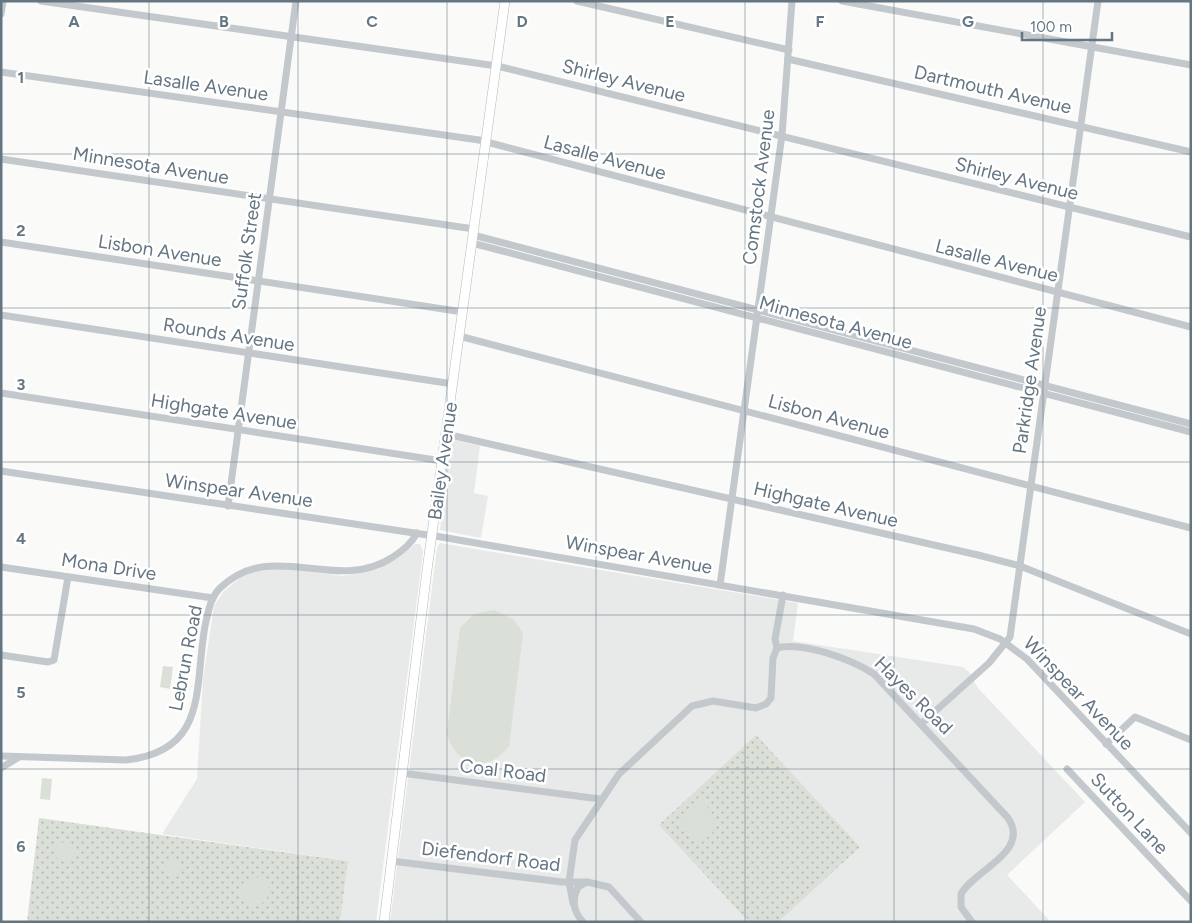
<svg xmlns="http://www.w3.org/2000/svg" width="1192" height="923" font-family="Figtree,sans-serif">
<style>
.built{fill:#e8e9e9}
.grass{fill:url(#grass-dots)}
.pitch{fill:#dadfd7}
.lines{fill:none;stroke-linecap:round;stroke-linejoin:round}
.major-casing{stroke:#b5babe;stroke-width:10}
.minor{stroke:#c3c8cc;stroke-width:7}
.major{stroke:#fff;stroke-width:9}
.grid{fill:none;stroke:#657683;stroke-width:1;stroke-opacity:0.55}
.labels{text-anchor:middle;stroke-width:5;stroke-linejoin:round;paint-order:stroke}
.street-label{font-size:19px;fill:#657683;stroke:#fff}
.grid-label{font-size:16px;text-anchor:middle;font-weight:bold;fill:#657683;stroke:#fff;stroke-width:5;stroke-linejoin:round;paint-order:stroke}
</style>
<defs>
<pattern id="grass-dots" width="8" height="8" patternUnits="userSpaceOnUse" patternTransform="scale(1.25)"><rect width="8" height="8" fill="#dadfd7"/><path d="M2 2h.1M6 6h.1" fill="none" stroke="#b4b9b4" stroke-width="1.8" stroke-linecap="round"/></pattern>
</defs>
<rect width="100%" height="100%" fill="#fafaf8"/>
<g class="built">
<polygon points="455,440 480,446 474,493 488,496 481,538 440,530 451,445"/>
<polygon points="440,543 798,603 793,641 963,667 969,672 978,688 1085,802 1007,875 1051,922 390,922 437,548"/>
<polygon points="415,544 420,544 423,552 376,922 340,922 348,861 162,834 197,779 203,679 214,606 223,592 241,577 265,568 281,568 342,576 362,573 378,569 398,558"/>
</g>
<g class="grass">
<polygon points="756,735 860,847 778,922 749,922 659,825"/>
<polygon points="39,818 348,861 340,922 27,922"/>
</g>
<g class="pitch">
<path d="M494 610 513 619 523 633 509 746C487 775 454 766 447 732L460 628 474 614Z"/>
<polygon points="163,666 173,667 170,689 160,687"/>
<polygon points="42,778 52,779 50,800 40,799"/>
<polygon points="700,796 714,816 713,832 699,845 681,827 682,815"/>
<circle cx="65" cy="852" r="10"/>
<circle cx="174" cy="868" r="9"/>
<circle cx="255" cy="891" r="14"/>
</g>
<g class="lines">
<defs>
<polyline id="major" points="384,922 427,570 505,1"/>
</defs>
<use href="#major" class="major-casing"/>
<g class="minor">
<polyline points="41,1 497,66 1191,237"/>
<polyline points="577,1 789,50"/>
<polyline points="842,1 1191,65"/>
<polyline points="1,14 3,1"/>
<polyline points="788,59 1191,152"/>
<polyline points="1,72 479,140 1191,327"/>
<polyline points="1,159 474,229"/>
<polyline points="473,235 1191,424"/>
<polyline points="1,242 463,312"/>
<polyline points="472,243 1191,432"/>
<polyline points="1,315 453,384"/>
<polyline points="459,336 1191,528"/>
<polyline points="1,393 442,461"/>
<polyline points="446,434 978,555 1020,566 1191,634"/>
<polyline points="1,471 441,537 974,629 1000,639 1027,659 1191,833"/>
<polyline points="228,506 296,1"/>
<polyline points="1,567 213,598"/>
<polyline points="720,585 782,135 792,1"/>
<path d="M777 648C803 641 853 660 874 674L1008 818C1031 852 974 870 961 894V907L972 922"/>
<polyline points="777,648 775,639 783,595"/>
<polyline points="1,655 48,662 54,660 68,577"/>
<polyline points="922,723 989,663 1010,637 1098,1"/>
<polyline points="1106,744 1135,717 1191,740"/>
<path d="M1 756 126 760C209 751 194 687 205 626 208 613 210 598 220 588 273 537 335 595 393 557 403 550 411 544 417 533"/>
<polyline points="1,768 19,757"/>
<polyline points="1067,769 1191,901"/>
<polyline points="402,773 600,799"/>
<polyline points="391,861 562,882 587,882"/>
<polyline points="573,903 569,882 575,840 619,774 692,706 713,701 756,708 766,704 771,698 773,658 777,648"/>
<path d="M583 922C573 911 571 900 578 887L587 882 609 887 641 922"/>
</g>
<use href="#major" class="major"/>
</g>
<path class="grid" d="M149 1V922M298 1V922M447 1V922M596 1V922M745 1V922M894 1V922M1043 1V922M1 154H1191M1 308H1191M1 462H1191M1 615H1191M1 769H1191"/>
<g class="labels">
<g class="street-label">
<text transform="translate(624 80) rotate(14)" y="7">Shirley Avenue</text>
<text transform="translate(206 85) rotate(8)" y="7">Lasalle Avenue</text>
<text transform="translate(993 89) rotate(13)" y="7">Dartmouth Avenue</text>
<text transform="translate(605 157) rotate(15)" y="7">Lasalle Avenue</text>
<text transform="translate(151 165) rotate(9)" y="7">Minnesota Avenue</text>
<text transform="translate(1017 178) rotate(14)" y="7">Shirley Avenue</text>
<text transform="translate(758 187) rotate(-83)" y="7">Comstock Avenue</text>
<text transform="translate(160 250) rotate(9)" y="7">Lisbon Avenue</text>
<text transform="translate(246 251) rotate(-82)" y="7">Suffolk Street</text>
<text transform="translate(997 260) rotate(14)" y="7">Lasalle Avenue</text>
<text transform="translate(836 322) rotate(15)" y="7">Minnesota Avenue</text>
<text transform="translate(229 334) rotate(9)" y="7">Rounds Avenue</text>
<text transform="translate(1029 380) rotate(-82)" y="7">Parkridge Avenue</text>
<text transform="translate(224 411) rotate(9)" y="7">Highgate Avenue</text>
<text transform="translate(829 416) rotate(15)" y="7">Lisbon Avenue</text>
<text transform="translate(442 461) rotate(-82)" y="7">Bailey Avenue</text>
<text transform="translate(239 490) rotate(8)" y="7">Winspear Avenue</text>
<text transform="translate(826 504) rotate(13)" y="7">Highgate Avenue</text>
<text transform="translate(639 554) rotate(10)" y="7">Winspear Avenue</text>
<text transform="translate(109 566) rotate(9)" y="7">Mona Drive</text>
<text transform="translate(185 658) rotate(-79)" y="7">Lebrun Road</text>
<text transform="translate(1079 693) rotate(46)" y="7">Winspear Avenue</text>
<text transform="translate(914 695) rotate(45)" y="7">Hayes Road</text>
<text transform="translate(503 770) rotate(7)" y="7">Coal Road</text>
<text transform="translate(1130 813) rotate(47)" y="7">Sutton Lane</text>
<text transform="translate(491 856) rotate(7)" y="7">Diefendorf Road</text>
</g>
</g>
<g class="grid-label">
<text x="74" y="27">A</text>
<text x="224" y="27">B</text>
<text x="372" y="27">C</text>
<text x="522" y="27">D</text>
<text x="670" y="27">E</text>
<text x="820" y="27">F</text>
<text x="968" y="27">G</text>
<text x="21" y="83">1</text>
<text x="21" y="236">2</text>
<text x="21" y="390">3</text>
<text x="21" y="544">4</text>
<text x="21" y="698">5</text>
<text x="21" y="852">6</text>
</g>
<rect width="1192" height="923" fill="none" stroke="#657683" stroke-width="5"/>
<path d="M1022 32v8h90v-8" fill="none" stroke="#657683" stroke-width="2.5"/>
<text x="1030" y="32" font-size="15" fill="#657683" stroke="#ffffff" stroke-width="4" paint-order="stroke">100 m</text>
</svg>
